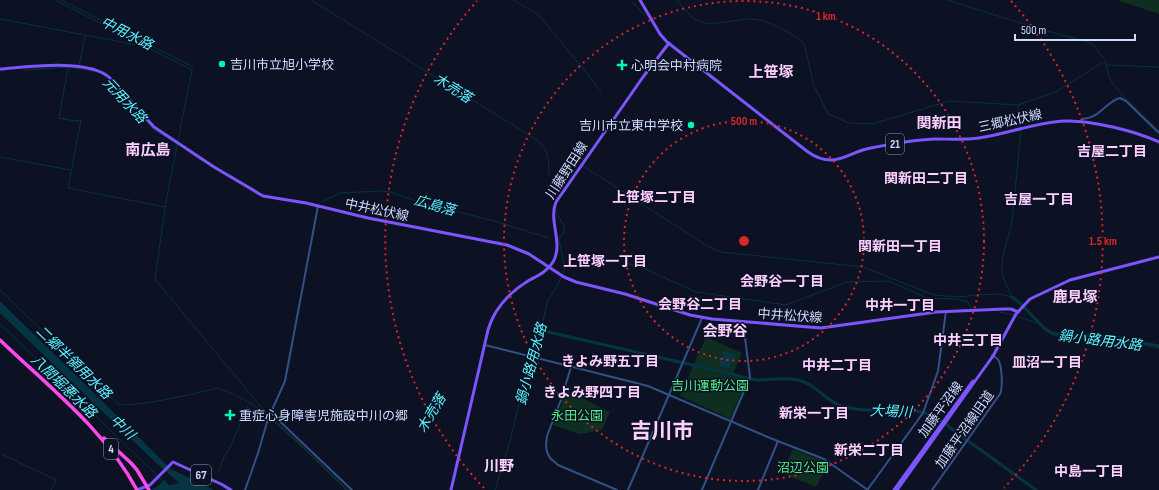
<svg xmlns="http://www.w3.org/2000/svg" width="1159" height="490" font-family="'Sofia Sans Condensed','Noto Sans JP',sans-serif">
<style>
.green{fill:#0e2e20}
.water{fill:#053443}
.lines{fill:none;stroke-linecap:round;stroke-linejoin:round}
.stream{stroke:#053443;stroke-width:1}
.river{stroke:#053443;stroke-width:3}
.minor{stroke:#325187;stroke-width:2}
.major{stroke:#7c55ff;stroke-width:3}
.highway{stroke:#ff49e9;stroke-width:3.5}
.ring{fill:none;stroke:#d62828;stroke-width:2;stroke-dasharray:2 4}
.poi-dot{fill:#00f9af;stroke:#0c1123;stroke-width:1.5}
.labels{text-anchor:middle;stroke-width:3;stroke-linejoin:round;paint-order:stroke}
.shield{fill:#0c1123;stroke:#949fbd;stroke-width:1}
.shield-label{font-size:12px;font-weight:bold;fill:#cedcff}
.poi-label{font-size:13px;fill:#cedcff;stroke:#0c1123;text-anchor:start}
.street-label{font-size:13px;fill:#cedcff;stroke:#0c1123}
.park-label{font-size:13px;fill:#50ea86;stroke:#0c1123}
.water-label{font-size:14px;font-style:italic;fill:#5cf4ff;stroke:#0c1123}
.neighbourhood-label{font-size:14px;font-weight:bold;fill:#fdd0ff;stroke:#0c1123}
.quarter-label{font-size:15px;font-weight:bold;fill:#fdd0ff;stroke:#0c1123}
.town-label{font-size:21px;font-weight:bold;fill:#fdd0ff;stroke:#0c1123}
.centre{fill:#d62828;stroke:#0c1123;stroke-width:2}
.ring-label{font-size:12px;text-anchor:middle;font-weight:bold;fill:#d62828;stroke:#0c1123;stroke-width:3;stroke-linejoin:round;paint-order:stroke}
</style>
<rect width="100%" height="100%" fill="#0c1123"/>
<g class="green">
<polygon points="1117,0 1159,0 1159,14"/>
<polygon points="706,337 742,353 732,376 747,380 730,419 680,396"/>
<path d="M565 391C581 396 595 405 610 412L602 430 580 434 553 425 559 413Z"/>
<polygon points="270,416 297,440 349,490 347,490 297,442 270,418"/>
<polygon points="793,449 829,463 816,487 782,473"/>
</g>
<g class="water">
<path d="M0 301 171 469 214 490H151C159 487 159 483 165 480L169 485 179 483 153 460 0 313Z"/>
<polygon points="726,351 736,355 729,368 720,366 719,362 717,358 722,357 723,353 721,353"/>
</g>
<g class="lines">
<g class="stream">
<polyline points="55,0 192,70 166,201 155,279 266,413"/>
<polyline points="61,0 193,67"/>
<path d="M311 0 537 140C549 150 549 160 549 175"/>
<polyline points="513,0 539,15 602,92"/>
<path d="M677 0C696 25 701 26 732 21 737 21 742 19 747 19 765 18 786 31 801 40L804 44 814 86 828 114 849 123 873 124 949 101 1018 105 1056 92 1103 62"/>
<polyline points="947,0 1043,30 1089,42 1093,45 1105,60 1109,78 1123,96 1159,131"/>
<polyline points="632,2 646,16"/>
<polyline points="0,19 122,42 134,45 136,43"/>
<polyline points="1107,65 1159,67"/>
<polyline points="79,66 85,36"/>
<polyline points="68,68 59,118 75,121 81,120 68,188 165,207"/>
<polyline points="24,70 69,67 93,71"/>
<polyline points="108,78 154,130 173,141"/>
<polyline points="188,151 202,161"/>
<polyline points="0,157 70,170"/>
<polyline points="582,165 707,246 721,252 863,267 934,295 959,297 975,295 999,294 1012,297"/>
<polyline points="322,202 340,193 380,191 391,192 419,202 498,222 548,238"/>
<polyline points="628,264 641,267 696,292 786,305 847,282 889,281 927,298 957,299 968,302 971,309"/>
<path d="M0 290 118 404C129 409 202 392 218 388 230 392 242 398 253 405 259 408 262 414 269 416"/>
<path d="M1012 296C1010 292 1007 287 1005 282 996 262 1009 241 1012 221L1021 130 1018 106"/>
<polyline points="999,312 1014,315"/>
<polyline points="1017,316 1039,324 1047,332 1053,335 1105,338 1159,348"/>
<polyline points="0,324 164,482"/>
<polyline points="270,418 299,444 346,490"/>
<polyline points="582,429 587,430 591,427 596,427 597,425 600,427"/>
<polyline points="2,454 24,465"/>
<polyline points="25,465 48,476"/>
<polyline points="218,472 225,455 228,452 248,406"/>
<polyline points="49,477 57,480"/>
<polyline points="51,490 56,480"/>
<polyline points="495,490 510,441 518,407 543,322 547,302 556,288 565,269 559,239 564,232 564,226 555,210"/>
</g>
<g class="river">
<polyline points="1012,297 1021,304 1044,328 1052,333 1064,335 1091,335 1113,337 1159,346"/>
<path d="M544 331 732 374C741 377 750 380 759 380 772 380 785 377 798 380 814 383 824 399 839 405 866 415 894 406 921 412 942 416 956 435 974 445L1036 490"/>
</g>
<g class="minor">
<path d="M1081 121 1082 119C1101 118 1105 102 1120 98L1126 101 1159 133"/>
<polyline points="485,345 648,386 770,438 824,459 868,490"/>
<polyline points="571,367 561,400 547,436 546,445 547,452 550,458 558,465 617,490"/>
<polyline points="271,413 352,490"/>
<polyline points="868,489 923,413 938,371 946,311"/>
<polyline points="245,490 258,453 268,419 285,381 318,206"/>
<polyline points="628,490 702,318"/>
<polyline points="702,490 750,377 743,322"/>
<polyline points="758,490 778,441"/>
<path d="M932 490 1000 394C1003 387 1002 369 999 361 998 358 994 357 992 355"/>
</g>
<g class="major">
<path d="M640 0 660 34 667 42 808 152C815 157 822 160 831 160 845 160 856 150 871 148 891 144 913 140 934 139 949 139 964 140 979 138 1008 134 1036 122 1065 121 1091 120 1135 131 1159 142"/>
<path d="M0 69C27 67 89 58 110 78L154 127 214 167 263 196 306 203 368 218 507 245 529 254 564 277 576 282 625 294 690 315 712 319 821 328 936 312 1004 309H1011L1018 312"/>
<polyline points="137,490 150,485 173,462 221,484 231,490"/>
<path d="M451 490 488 330C494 309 510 292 528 281 537 276 547 272 553 262 564 243 548 221 556 202L643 77 669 43"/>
<polyline points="894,490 973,381"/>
<polyline points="897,490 993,356 1016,314 1030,299 1070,280 1159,257"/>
</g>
<g class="highway">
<path d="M0 340C49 387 105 430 137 490"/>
<polyline points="104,438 131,463 137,470 149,490"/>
</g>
</g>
<g class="ring">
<circle cx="744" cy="241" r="120"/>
<circle cx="744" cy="241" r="240"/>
<path d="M484 488A359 359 0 0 1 477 1M1011 1A359 359 0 0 1 1004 488"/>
</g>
<g class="poi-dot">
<circle cx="222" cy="64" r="4"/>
<path d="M620 59h4v4h4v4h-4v4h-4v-4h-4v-4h4z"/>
<circle cx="691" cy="125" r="4"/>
<path d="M228 409h4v4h4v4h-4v4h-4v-4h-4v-4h4z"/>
</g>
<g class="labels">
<g class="shield">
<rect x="886" y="134" width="18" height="20" rx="3"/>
<rect x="104" y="439" width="14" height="20" rx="3"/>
<rect x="191" y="465" width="20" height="20" rx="3"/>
</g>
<g class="shield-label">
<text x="895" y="148">21</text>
<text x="111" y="453">4</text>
<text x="201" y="479">67</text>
</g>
<g class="poi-label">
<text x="230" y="69">吉川市立旭小学校</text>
<text x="631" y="70">心明会中村病院</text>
<text x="683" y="130" text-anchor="end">吉川市立東中学校</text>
<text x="239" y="420">重症心身障害児施設中川の郷</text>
</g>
<g class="street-label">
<text transform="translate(1010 120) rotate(-12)" y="5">三郷松伏線</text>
<text transform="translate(566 170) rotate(-57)" y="5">川藤野田線</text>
<text transform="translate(377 209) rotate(12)" y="5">中井松伏線</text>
<text transform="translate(790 315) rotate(4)" y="5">中井松伏線</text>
<text transform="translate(940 409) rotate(-54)" y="5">加藤平沼線</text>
<text transform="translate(964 429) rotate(-55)" y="5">加藤平沼線旧道</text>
</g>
<g class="park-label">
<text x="710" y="390">吉川運動公園</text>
<text x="577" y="420">永田公園</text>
<text x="803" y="472">沼辺公園</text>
</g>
<g class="water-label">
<text transform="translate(127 33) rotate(27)" y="5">中用水路</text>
<text transform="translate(453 88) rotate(32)" y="5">木売落</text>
<text transform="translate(125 100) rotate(47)" y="5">元用水路</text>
<text transform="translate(435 205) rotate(16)" y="5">広島落</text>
<text transform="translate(1100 340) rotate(7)" y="5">鍋小路用水路</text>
<text transform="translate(74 362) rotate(44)" y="5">二郷半領用水路</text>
<text transform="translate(531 364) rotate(-75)" y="5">鍋小路用水路</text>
<text transform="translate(64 386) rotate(44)" y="5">八間堀悪水路</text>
<text transform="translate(891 411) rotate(2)" y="5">大場川</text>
<text transform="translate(431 413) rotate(-59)" y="5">木売落</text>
<text transform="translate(123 427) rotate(43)" y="5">中川</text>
</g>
<g class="neighbourhood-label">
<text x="1112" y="156">吉屋二丁目</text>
<text x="926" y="183">関新田二丁目</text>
<text x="654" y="202">上笹塚二丁目</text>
<text x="1039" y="204">吉屋一丁目</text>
<text x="900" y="251">関新田一丁目</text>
<text x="605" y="266">上笹塚一丁目</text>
<text x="782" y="286">会野谷一丁目</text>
<text x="700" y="309">会野谷二丁目</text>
<text x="900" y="310">中井一丁目</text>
<text x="968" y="345">中井三丁目</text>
<text x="610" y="366">きよみ野五丁目</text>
<text x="1047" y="367">皿沼一丁目</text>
<text x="837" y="370">中井二丁目</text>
<text x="592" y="397">きよみ野四丁目</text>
<text x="814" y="418">新栄一丁目</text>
<text x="869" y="455">新栄二丁目</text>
<text x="1089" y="476">中島一丁目</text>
</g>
<g class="quarter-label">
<text x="771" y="77">上笹塚</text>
<text x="939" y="128">関新田</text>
<text x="148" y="155">南広島</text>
<text x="1075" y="302">鹿見塚</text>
<text x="725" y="336">会野谷</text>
<text x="499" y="471">川野</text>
</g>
<g class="town-label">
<text x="662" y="438">吉川市</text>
</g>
</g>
<circle cx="744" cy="241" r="6" class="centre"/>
<g class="ring-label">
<text x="826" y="20">1 km</text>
<text x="744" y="125">500 m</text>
<text x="1103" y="245">1.5 km</text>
</g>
<path d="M1015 34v6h120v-6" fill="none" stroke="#cedcff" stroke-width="2"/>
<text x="1021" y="34" font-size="12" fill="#cedcff" stroke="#0c1123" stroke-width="3" paint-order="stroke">500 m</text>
</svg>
